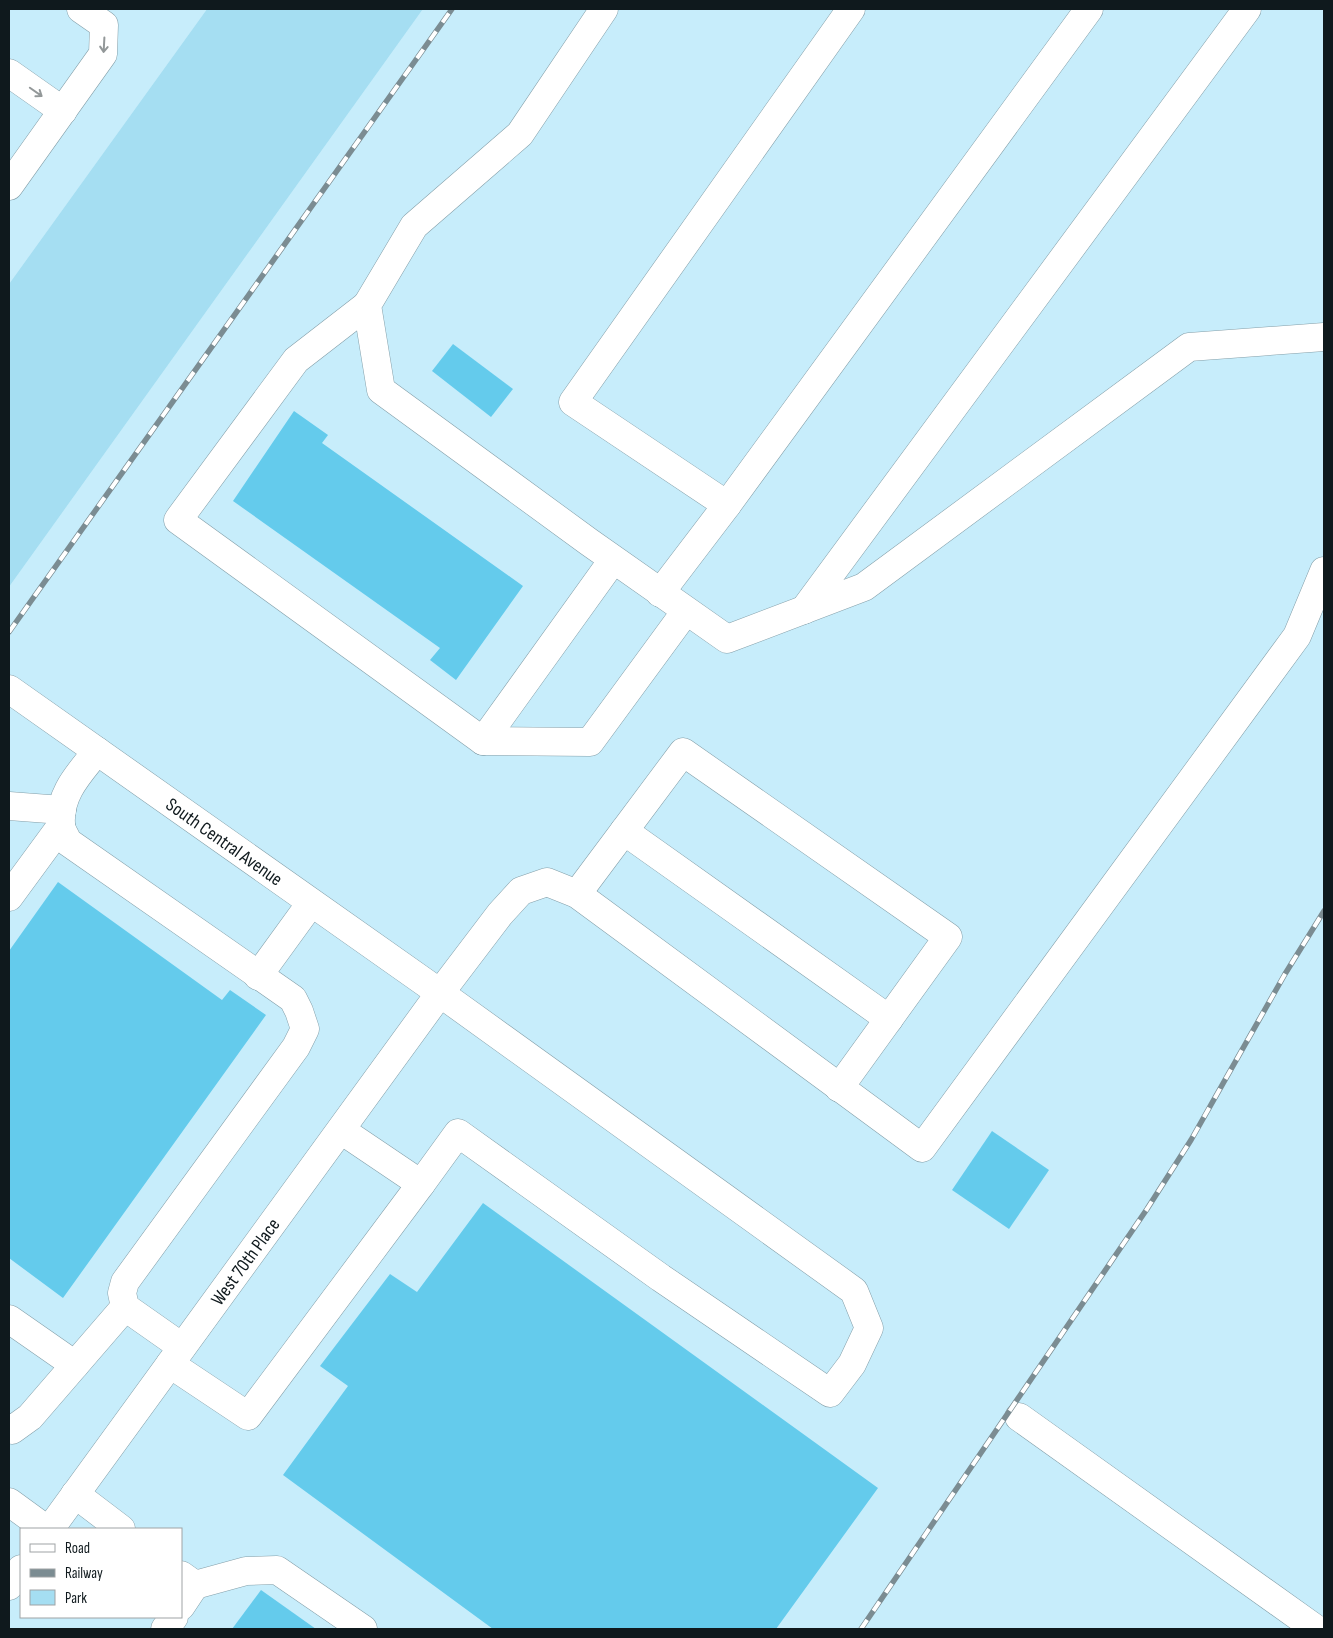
<svg xmlns="http://www.w3.org/2000/svg" width="1333" height="1638" font-family="'Sofia Sans Condensed',sans-serif">
<style>
.built{fill:#c7edfb;fill-rule:evenodd}
.green{fill:#a5def2}
.building{fill:#64cbec}
.lines{fill:none;stroke-linecap:round;stroke-linejoin:round}
.minor-casing{stroke:#849fa9;stroke-width:29}
.minor{stroke:#fff;stroke-width:28}
.rail-casing{stroke:#7b8c92;stroke-width:5.5}
.rail{stroke:#fff;stroke-width:4;stroke-dasharray:11;stroke-linecap:butt}
.oneway{stroke:#939899}
.labels{text-anchor:middle;stroke-width:4.5;stroke-linejoin:round;paint-order:stroke}
.street-label{font-size:19px;fill:#0f191d;stroke:#fff}
</style>
<rect width="100%" height="100%" fill="#def6fe"/>
<g class="built">
<polygon points="9,9 207,9 9,284"/>
<path d="M423 9H1324V1629H9V587ZM21 1529H181V1617H21Z"/>
</g>
<polygon class="green" points="207,9 423,9 9,587 9,284"/>
<g class="building">
<polygon points="453,344 513,389 491,417 432,371"/>
<polygon points="294,411 328,435 322,443 523,586 456,680 430,660 440,648 233,501"/>
<polygon points="58,882 222,1000 230,990 266,1015 63,1298 9,1258 9,951"/>
<polygon points="992,1131 1049,1170 1009,1229 952,1190"/>
<polygon points="483,1203 878,1488 776,1629 493,1629 283,1475 348,1386 320,1366 390,1274 417,1292"/>
<polygon points="261,1590 316,1629 232,1629"/>
</g>
<g class="lines">
<defs>
<g id="minor">
<polyline points="604,9 520,134 414,226 367,305 381,390 589,542 727,639 864,587 1189,347 1324,337"/>
<polyline points="9,73 63,111"/>
<polyline points="9,186 103,54 104,25 81,9"/>
<polyline points="367,305 296,360 178,520 483,741 613,560"/>
<polyline points="727,505 1089,9"/>
<polyline points="660,593 727,505 573,402 851,9"/>
<polyline points="804,610 1247,9"/>
<path id="s1" d="M9 689 440 993 854 1291 869 1328 852 1364 830 1393 661 1278 458 1133 421 1184 341 1130"/>
<polyline points="483,741 590,742 686,611"/>
<path d="M97 751C80 773 59 793 61 824 61 830 66 837 68 842L293 999 299 1011 305 1029 296 1047 125 1282 122 1293 125 1307 182 1347"/>
<polyline points="9,806 62,810"/>
<polyline points="624,831 889,1019"/>
<polyline points="577,894 683,752 948,937 839,1088"/>
<polyline points="9,897 61,826"/>
<polyline points="258,976 311,903"/>
<polyline points="9,1319 75,1365"/>
<polyline points="170,1364 248,1416 421,1184"/>
<polyline points="1019,1417 1316,1629"/>
<polyline points="9,1428 12,1430 30,1417 125,1307"/>
<polyline points="75,1494 121,1529"/>
<polyline points="9,1502 46,1529"/>
<path id="s2" d="M50 1529 440 993 500 914 521 891 547 882 577 894 922 1148 1297 636 1324 571"/>
<polyline points="181,1575 195,1585 181,1606"/>
<polyline points="195,1585 246,1571 277,1570 363,1629"/>
<polyline points="9,1586 21,1569"/>
<polyline points="165,1629 174,1617"/>
</g>
</defs>
<use href="#minor" class="minor-casing"/>
<use href="#minor" class="minor"/>
<defs>
<g id="rail">
<polyline points="9,632 452,9"/>
<polyline points="861,1629 1147,1209 1191,1140 1285,974 1324,911"/>
</g>
</defs>
<use href="#rail" class="rail-casing"/>
<use href="#rail" class="rail"/>
</g>
<defs><path id="oneway-shaft" d="M-6 0H5M1.5-3L5.5 0L1.5 3" fill="none" stroke-width="1.6" stroke-linecap="round" stroke-linejoin="round" transform="scale(1.25)"/></defs>
<g class="oneway">
<use href="#oneway-shaft" transform="translate(104 45) rotate(93)"/>
<use href="#oneway-shaft" transform="translate(36 92) rotate(35)"/>
</g>
<g class="labels">
<g class="street-label">
<text dy="7" stroke="none"><textPath href="#s1" startOffset="264">South Central Avenue</textPath></text>
<text dy="7" stroke="none"><textPath href="#s2" startOffset="331">West 70th Place</textPath></text>
</g>
</g>
<rect width="1333" height="1638" fill="none" stroke="#0f191d" stroke-width="20"/>
<rect x="20" y="1528" width="162" height="90" fill="#ffffff" stroke="#9fa3a5"/>
<rect x="30" y="1544" width="25" height="8" fill="#ffffff" stroke="#9fa3a5"/>
<text x="65" y="1553" font-size="15" fill="#0f191d">Road</text>
<rect x="30" y="1569" width="25" height="8" fill="#7b8c92" stroke="#9fa3a5"/>
<text x="65" y="1578" font-size="15" fill="#0f191d">Railway</text>
<rect x="30" y="1590" width="25" height="15" fill="#a5def2" stroke="#9fa3a5"/>
<text x="65" y="1603" font-size="15" fill="#0f191d">Park</text>
</svg>
